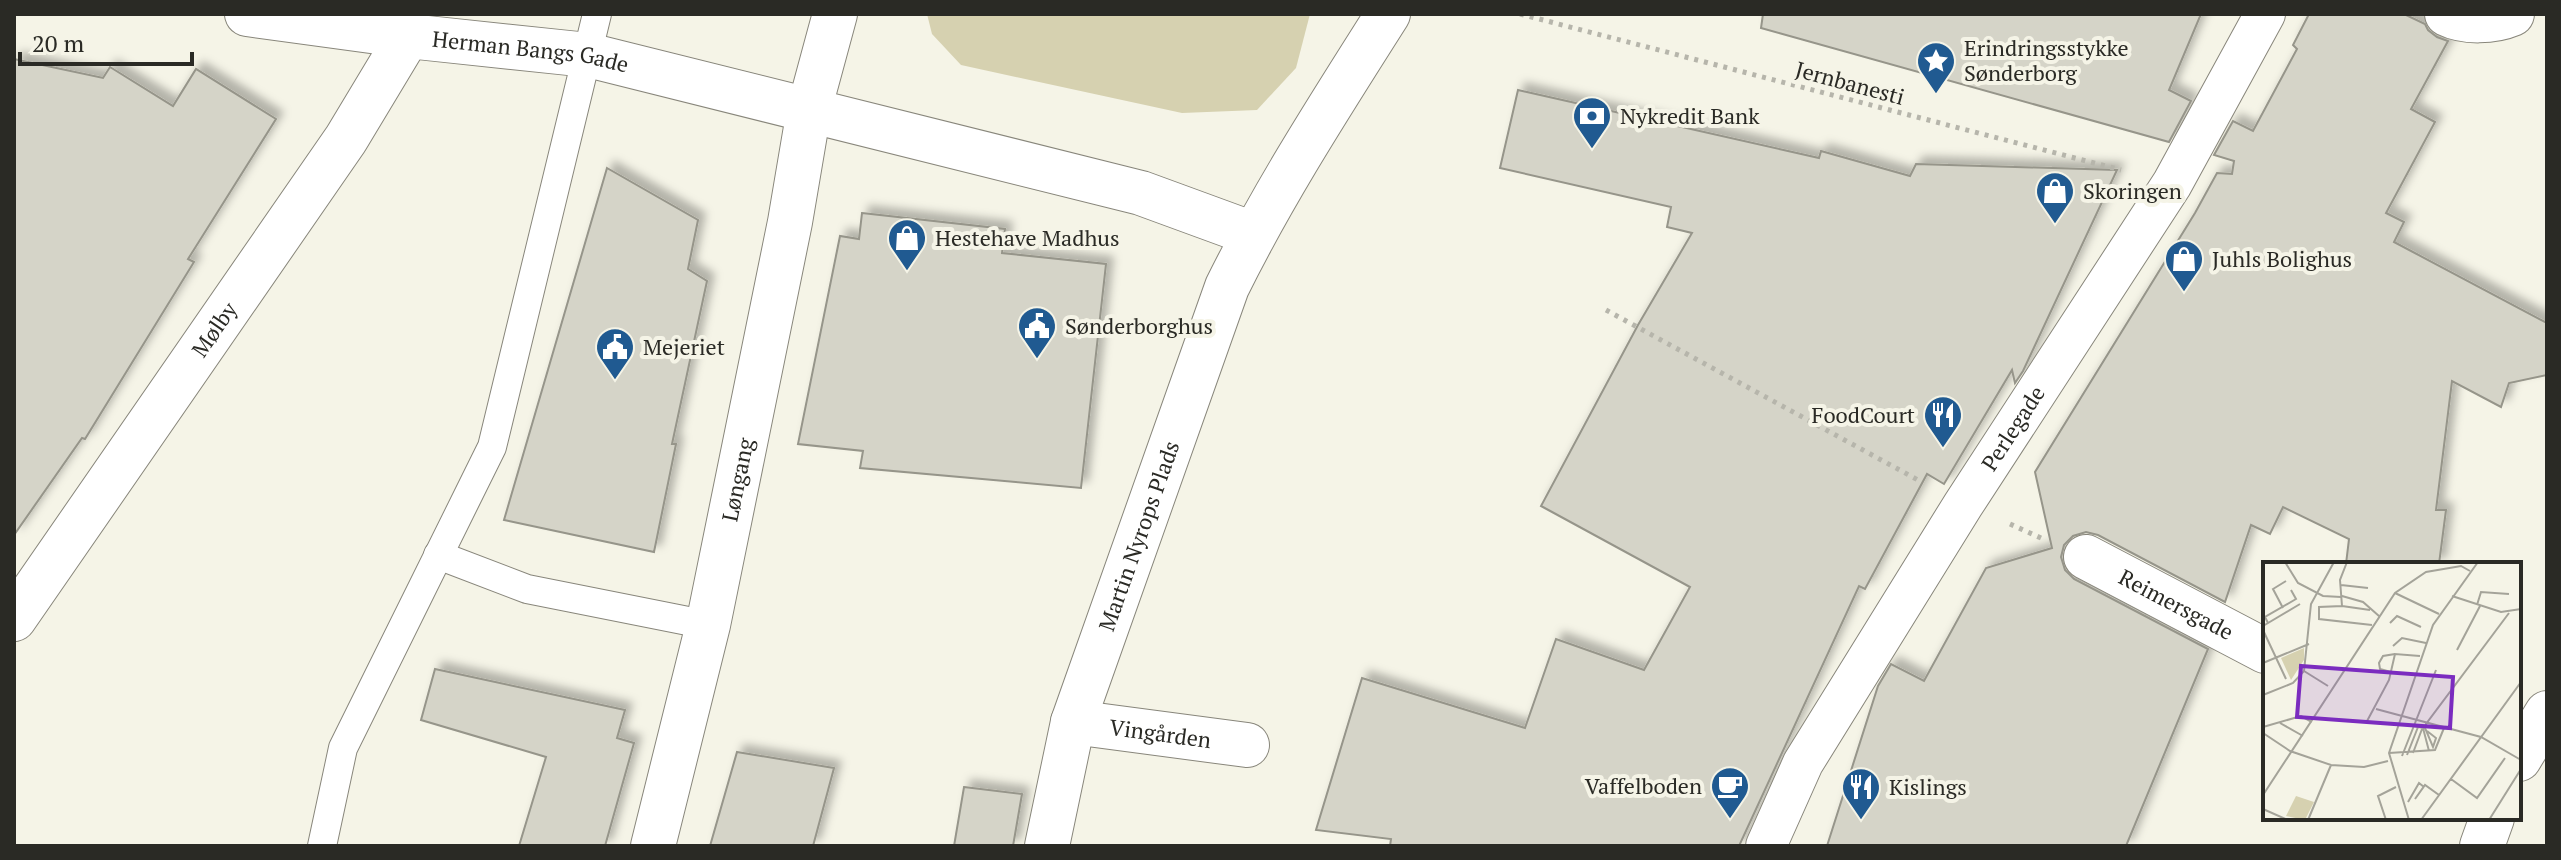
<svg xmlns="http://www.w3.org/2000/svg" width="2561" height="860" font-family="'PT Serif',serif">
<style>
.green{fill:#d6d1b0}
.building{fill:#d5d4c8;stroke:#96958a;stroke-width:2;filter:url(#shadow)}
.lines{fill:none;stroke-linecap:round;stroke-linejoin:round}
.service-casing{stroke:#88867b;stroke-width:30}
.pedestrian-casing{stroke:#88867b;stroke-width:42}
.minor-casing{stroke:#88867b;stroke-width:46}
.tertiary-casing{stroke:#88867b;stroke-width:46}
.path{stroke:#b6b5ab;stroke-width:5;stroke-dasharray:4 6;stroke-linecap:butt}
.service{stroke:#fff;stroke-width:28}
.pedestrian{stroke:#fff;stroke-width:40}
.minor{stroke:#fff;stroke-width:44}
.tertiary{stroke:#fff;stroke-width:44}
.labels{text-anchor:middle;stroke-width:8;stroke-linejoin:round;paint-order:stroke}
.poi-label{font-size:22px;fill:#2a2a25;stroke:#f5f4e7;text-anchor:start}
.street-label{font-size:22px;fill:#2a2a25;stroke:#f5f4e7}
.inset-road{fill:none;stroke:#a4a399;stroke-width:2}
.view{fill:#7b2cbf;fill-opacity:0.15;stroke:#7b2cbf;stroke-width:4}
.inset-edge{fill:none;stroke:#2a2a25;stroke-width:4}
</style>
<defs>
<filter id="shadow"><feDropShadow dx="7" dy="-7" stdDeviation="4" flood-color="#0004"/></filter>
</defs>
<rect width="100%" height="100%" fill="#f5f4e7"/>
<polygon class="green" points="927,14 1310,14 1296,68 1257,110 1182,113 961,65 932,34"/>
<g class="building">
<polygon points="1763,14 2201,14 2169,90 2191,101 2169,142 1761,28"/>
<polygon points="2309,14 2404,14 2425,24 2428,30 2437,37 2448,41 2411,109 2435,122 2386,213 2404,222 2394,242 2547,323 2547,375 2509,383 2501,407 2452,381 2436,510 2446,510 2439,564 2346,564 2349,539 2283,507 2270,534 2251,525 2225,602 2098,535 2086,532 2073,536 2064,545 2061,557 2065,570 2074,579 2208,649 2126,846 1827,846 1878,686 1891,664 1924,681 1986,568 2052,548 2035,472 2195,213 2217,173 2232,174 2234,161 2214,155 2233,121 2253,131 2297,49 2293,45"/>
<polygon points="14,59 103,78 110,67 173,106 196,69 276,119 188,259 194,262 85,439 82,438 14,535"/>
<polygon points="1518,90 1819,158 1821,151 1910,176 1916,164 2117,170 2023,371 2015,383 2012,370 1944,484 1927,474 1865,589 1859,586 1739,846 1390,846 1391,839 1316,830 1362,678 1525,728 1556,639 1644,670 1690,587 1541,506 1638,325 1692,233 1667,227 1671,207 1500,168"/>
<polygon points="607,168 698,220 688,269 707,281 672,444 676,444 654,552 504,520"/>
<polygon points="862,213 1005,229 1002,253 1106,264 1081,488 860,468 863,451 798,444 840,236 859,239"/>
<polygon points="435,669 625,710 617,738 634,743 605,846 519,846 546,757 421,720"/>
<polygon points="737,752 834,768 813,846 710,846"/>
<polygon points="964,787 1022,794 1013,846 954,846"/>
</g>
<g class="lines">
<defs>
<g id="service">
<polyline points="438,555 527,589 708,625"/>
<polyline points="322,846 343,748 492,447 597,14"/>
</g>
<g id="pedestrian">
<path id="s1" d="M1766 846 1803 763 1963 505 2172 184 2265 14"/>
</g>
<g id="minor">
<path d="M2447 14C2465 23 2493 22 2512 14"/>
<path id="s2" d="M2086 557 2265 651"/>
<path id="s3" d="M14 619 346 139 408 36"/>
<path id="s4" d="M1073 722 1247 745"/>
<path id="s5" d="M1047 846 1073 722 1227 287C1274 192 1331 104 1388 14"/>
</g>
<g id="tertiary">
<path id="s6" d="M247 14 408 36 588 55 1141 193 1253 234"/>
<polyline points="2519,759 2547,713"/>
<path id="s7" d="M653 846 708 625 790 222 809 110 835 14"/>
<polyline points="2482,846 2492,818"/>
</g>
</defs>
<use href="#service" class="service-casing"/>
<use href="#pedestrian" class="pedestrian-casing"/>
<use href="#minor" class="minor-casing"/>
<use href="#tertiary" class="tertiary-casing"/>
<g class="path">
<polyline points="1520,14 2121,170"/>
<polyline points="1606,310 1918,480"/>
<polyline points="2010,524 2041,538"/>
</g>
<use href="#service" class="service"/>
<use href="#pedestrian" class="pedestrian"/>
<use href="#minor" class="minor"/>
<use href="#tertiary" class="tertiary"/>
</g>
<defs>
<symbol id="sight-pin" viewBox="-11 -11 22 30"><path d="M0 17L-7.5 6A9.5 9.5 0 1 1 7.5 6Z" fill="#205a91" stroke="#f5f4e7"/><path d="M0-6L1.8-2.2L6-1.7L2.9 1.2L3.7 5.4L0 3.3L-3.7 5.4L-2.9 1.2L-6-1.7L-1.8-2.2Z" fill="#fff"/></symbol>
<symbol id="bank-pin" viewBox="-11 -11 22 30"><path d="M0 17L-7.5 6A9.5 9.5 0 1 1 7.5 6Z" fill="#205a91" stroke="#f5f4e7"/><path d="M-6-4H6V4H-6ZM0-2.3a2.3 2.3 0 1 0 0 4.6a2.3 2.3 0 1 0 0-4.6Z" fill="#fff"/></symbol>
<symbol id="shop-pin" viewBox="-11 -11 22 30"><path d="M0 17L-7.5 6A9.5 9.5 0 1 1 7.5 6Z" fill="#205a91" stroke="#f5f4e7"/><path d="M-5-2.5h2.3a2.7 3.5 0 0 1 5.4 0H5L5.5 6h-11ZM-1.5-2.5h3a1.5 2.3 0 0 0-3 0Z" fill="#fff"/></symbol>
<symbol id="civic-pin" viewBox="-11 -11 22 30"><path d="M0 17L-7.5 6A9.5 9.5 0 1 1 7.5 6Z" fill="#205a91" stroke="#f5f4e7"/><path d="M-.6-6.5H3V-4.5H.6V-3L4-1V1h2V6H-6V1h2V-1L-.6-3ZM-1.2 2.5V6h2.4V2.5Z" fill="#fff"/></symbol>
<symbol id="restaurant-pin" viewBox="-11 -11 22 30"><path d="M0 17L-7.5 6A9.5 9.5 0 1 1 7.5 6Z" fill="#205a91" stroke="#f5f4e7"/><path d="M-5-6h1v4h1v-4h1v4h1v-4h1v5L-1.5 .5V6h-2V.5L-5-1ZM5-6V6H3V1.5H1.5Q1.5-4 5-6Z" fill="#fff"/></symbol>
<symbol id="cafe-pin" viewBox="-11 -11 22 30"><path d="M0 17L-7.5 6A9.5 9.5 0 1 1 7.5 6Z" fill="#205a91" stroke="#f5f4e7"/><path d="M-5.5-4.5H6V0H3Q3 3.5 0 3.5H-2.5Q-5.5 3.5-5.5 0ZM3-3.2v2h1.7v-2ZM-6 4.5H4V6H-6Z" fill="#fff"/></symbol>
</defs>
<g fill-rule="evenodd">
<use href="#sight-pin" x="1914" y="39" width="44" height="60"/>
<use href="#bank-pin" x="1570" y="94" width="44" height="60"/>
<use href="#shop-pin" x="2033" y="169" width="44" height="60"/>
<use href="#shop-pin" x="885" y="216" width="44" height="60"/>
<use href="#shop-pin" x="2162" y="237" width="44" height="60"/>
<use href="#civic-pin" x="1015" y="304" width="44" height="60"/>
<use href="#civic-pin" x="593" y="325" width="44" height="60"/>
<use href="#restaurant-pin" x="1921" y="393" width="44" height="60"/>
<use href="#cafe-pin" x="1708" y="764" width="44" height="60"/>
<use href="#restaurant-pin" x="1839" y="765" width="44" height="60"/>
</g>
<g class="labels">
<g class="poi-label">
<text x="1964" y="56">Erindringsstykke<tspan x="1964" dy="25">Sønderborg</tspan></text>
<text x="1620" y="124">Nykredit Bank</text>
<text x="2083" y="199">Skoringen</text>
<text x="935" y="246">Hestehave Madhus</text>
<text x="2212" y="267">Juhls Bolighus</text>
<text x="1065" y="334">Sønderborghus</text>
<text x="643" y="355">Mejeriet</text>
<text x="1915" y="423" text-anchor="end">FoodCourt</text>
<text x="1702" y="794" text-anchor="end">Vaffelboden</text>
<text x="1889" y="795">Kislings</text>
</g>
<g class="street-label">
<text dy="8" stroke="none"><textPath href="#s6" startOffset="286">Herman Bangs Gade</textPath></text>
<text transform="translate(1850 83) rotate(15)" y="8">Jernbanesti</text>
<text dy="8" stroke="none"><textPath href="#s3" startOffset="352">Mølby</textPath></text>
<text dy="8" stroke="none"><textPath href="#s1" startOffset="486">Perlegade</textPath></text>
<text dy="8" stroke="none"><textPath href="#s7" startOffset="376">Løngang</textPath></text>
<text dy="8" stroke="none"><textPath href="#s5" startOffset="324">Martin Nyrops Plads</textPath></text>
<text dy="8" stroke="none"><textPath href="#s2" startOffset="102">Reimersgade</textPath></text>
<text dy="8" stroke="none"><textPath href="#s4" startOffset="88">Vingården</textPath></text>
</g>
</g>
<g transform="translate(2263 562)">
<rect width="258" height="258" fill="#f5f4e7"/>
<path d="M41 86V98L28 118 18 96ZM33 234 51 240 42 258 23 254Z" fill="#d6d1b0"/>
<path class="inset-road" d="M22 0 35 21 60 34 78 35M84 0 77 18 79 44 56 45V57L109 63M78 23 105 26M132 31 176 52M79 34 100 40 116 54M189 34 238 50 258 47M214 43 218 30 246 32M79 44 107 48M20 46 10 27 23 19M5 61 2 55 33 37 28 28M127 61 134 54 158 65M0 64 37 42M0 68 23 117M130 84 139 76 163 81M194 88 217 44M0 101 46 82M41 109 65 124M128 110 117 107 116 101 120 94 132 92M0 133 30 121 41 109 48 42 71 0M113 147 218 175 258 198M17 161 40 174M103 161 126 118 132 92 157 94M151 164 160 166 166 189M0 165 38 154 49 160M164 169 173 176 170 185 162 166 163 162 246 51M0 171 27 189 68 203 101 205 125 199M126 191 172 188 181 166M150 191 159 167M144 193 155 165M139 194 173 108M188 217 214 236 242 196M0 233 132 31 163 10 198 4 207 9M152 237 162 223 176 233M145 240 156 221 161 225M0 247 25 258M45 258 68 203M123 258 115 234 133 225M146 258 126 191 170 63 215 0M158 258 258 120M226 258 258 207"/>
<path class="view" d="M38 104 190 115 187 166 34 155Z"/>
<rect width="258" height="258" class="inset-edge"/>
</g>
<rect width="2561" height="860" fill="none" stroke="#2a2a25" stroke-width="32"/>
<path d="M20 52v12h172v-12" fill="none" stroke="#2a2a25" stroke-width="4"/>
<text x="32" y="52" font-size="24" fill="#2a2a25" stroke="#f5f4e7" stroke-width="6" paint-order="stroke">20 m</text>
</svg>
